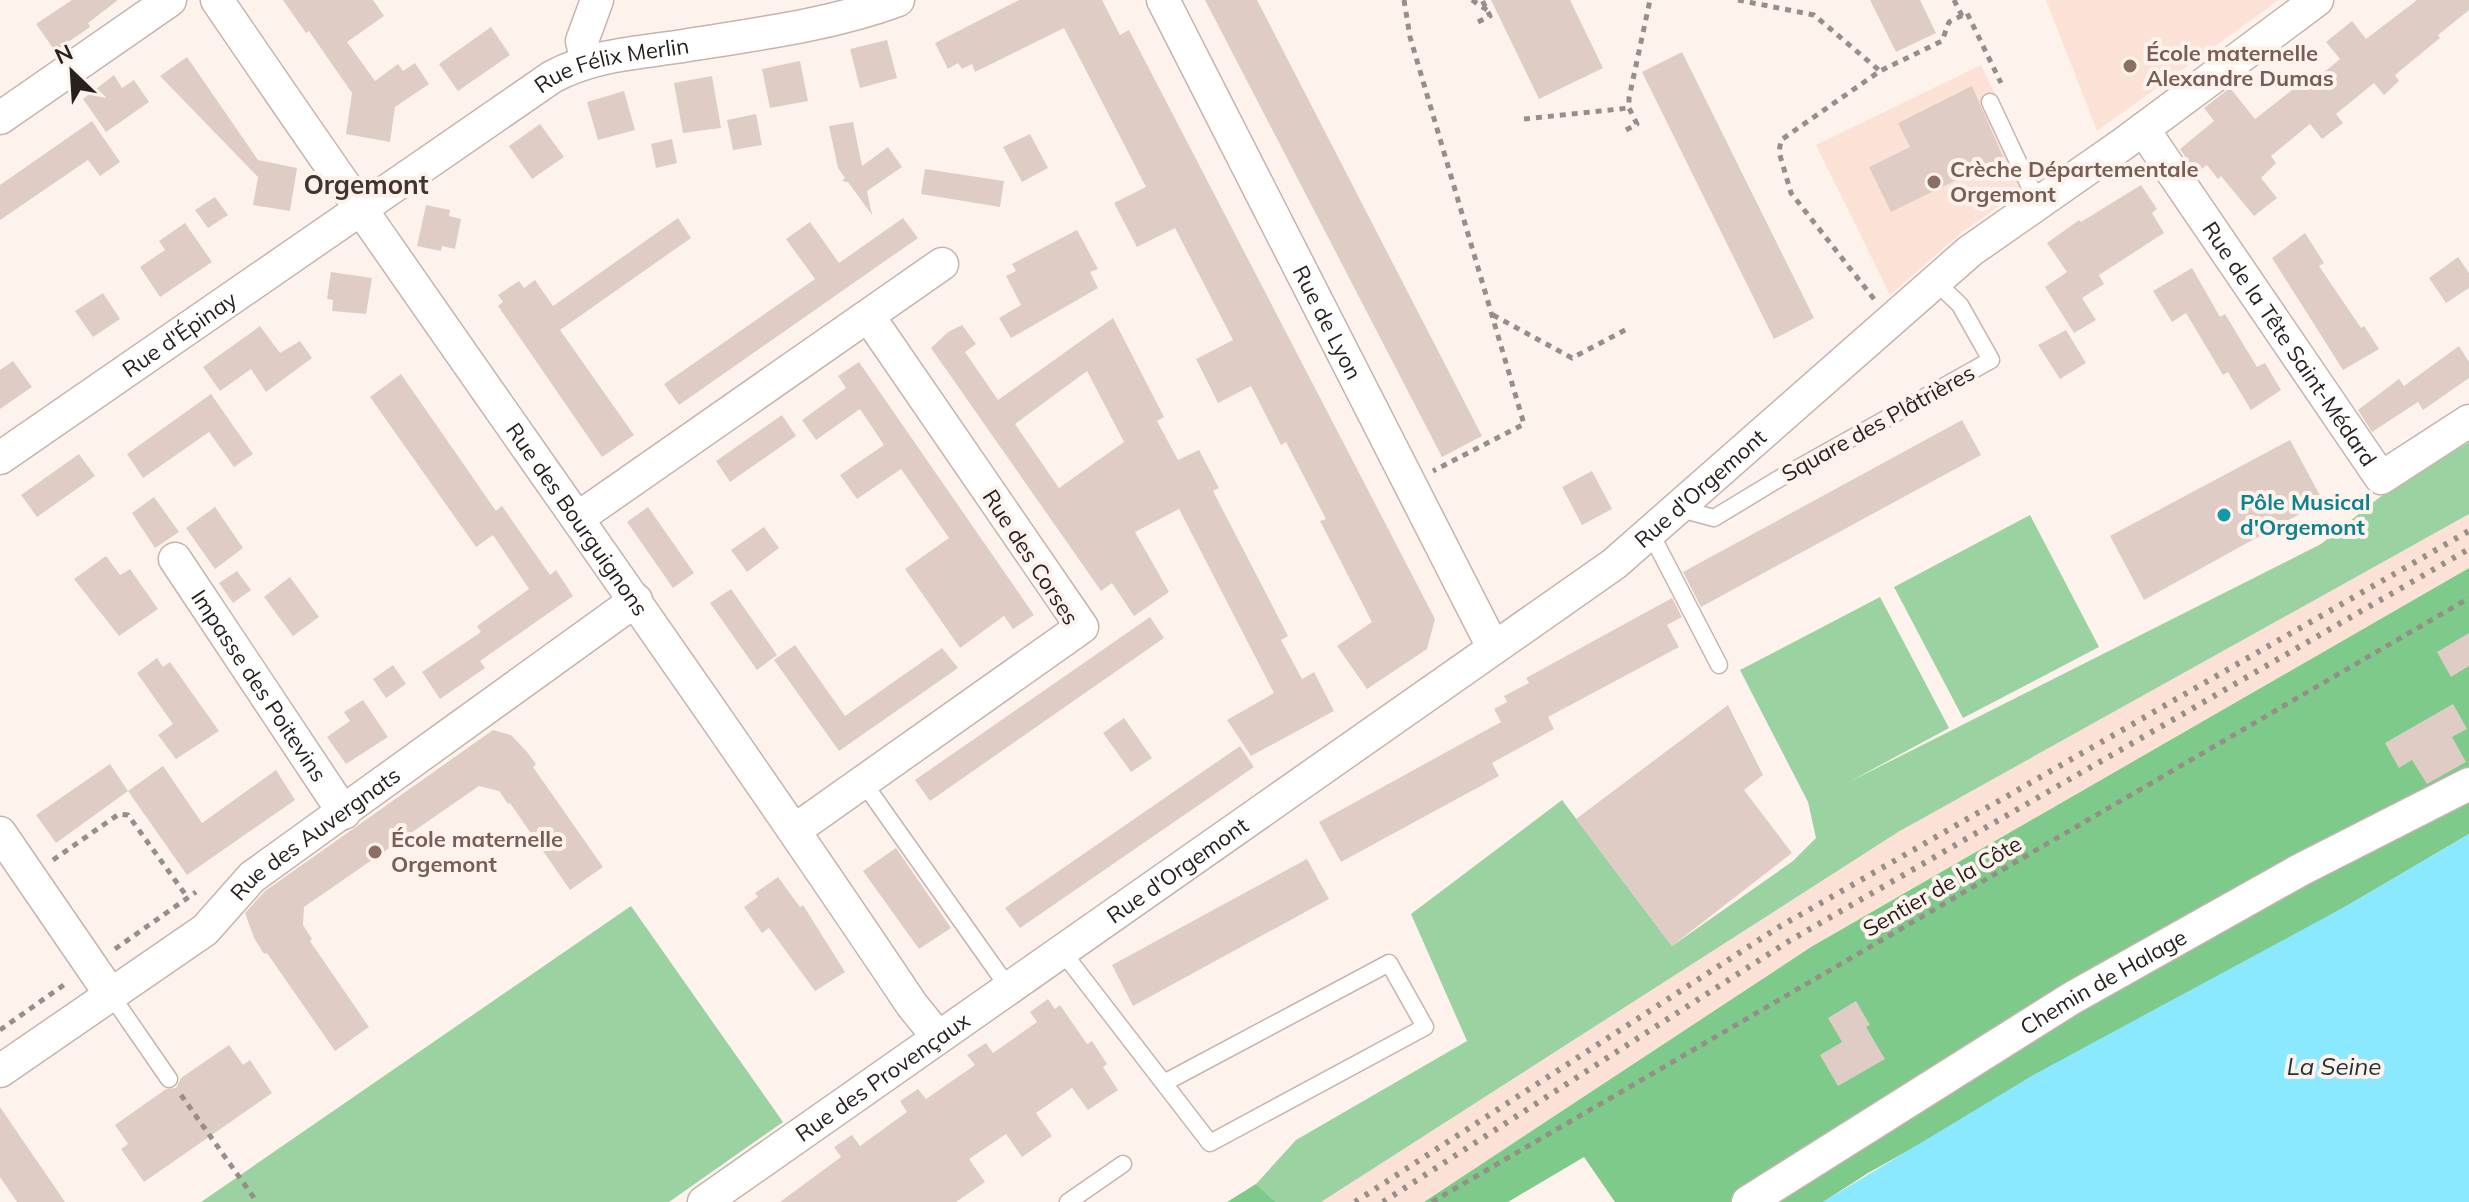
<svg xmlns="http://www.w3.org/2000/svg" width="2469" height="1202" font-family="Mulish,sans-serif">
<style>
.built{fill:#fce2d6}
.green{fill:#9ad2a2}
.forest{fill:#7dca8a}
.water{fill:#8ae8ff}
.building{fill:#dfcdc5;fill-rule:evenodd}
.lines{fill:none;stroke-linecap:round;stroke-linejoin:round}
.service-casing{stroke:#c6b4ac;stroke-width:19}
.minor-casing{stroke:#c6b4ac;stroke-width:35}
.path{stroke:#978e8a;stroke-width:5;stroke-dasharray:6 6;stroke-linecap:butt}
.service{stroke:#fff;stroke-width:16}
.minor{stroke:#fff;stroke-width:32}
.rail{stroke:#988f8b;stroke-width:6;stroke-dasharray:4 8;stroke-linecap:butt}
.education-dot{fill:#8d6e63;stroke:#fef2ed;stroke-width:3}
.culture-dot{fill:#0f9aa8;stroke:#fef2ed;stroke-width:3}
.labels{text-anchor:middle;stroke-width:8;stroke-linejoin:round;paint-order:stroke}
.education-label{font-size:22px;font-weight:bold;fill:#785e54;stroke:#fef2ed;text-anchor:start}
.street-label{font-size:22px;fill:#27211e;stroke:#fef2ed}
.culture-label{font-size:22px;font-weight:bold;fill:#0d838f;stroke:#fef2ed;text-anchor:start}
.water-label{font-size:24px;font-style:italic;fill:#1c3237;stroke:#fef2ed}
.quarter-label{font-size:26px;font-weight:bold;fill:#42342d;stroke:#fef2ed}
</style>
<rect width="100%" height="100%" fill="#fef2ed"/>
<g class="built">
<polygon points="2046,0 2279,0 2097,131"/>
<polygon points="1981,65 2037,179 1961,233 1890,295 1816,145"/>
<polygon points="2469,492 2469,568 1811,947 1424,1202 1280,1202 1672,946"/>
</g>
<g class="green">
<polygon points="2469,442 2469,514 1898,832 1321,1202 1276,1202 1256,1184 1296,1140 1467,1041 1411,914 1562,800 1672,946 1793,861 1816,838 1808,802 1740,670 1880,597 1949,728 1847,783 2321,544 2380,497"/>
<polygon points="2030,515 2099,647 1963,718 1894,587"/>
<polygon points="631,906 783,1122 669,1202 201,1202"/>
</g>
<g class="forest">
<polygon points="2469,568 2469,834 2350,904 1868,1173 1823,1202 1615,1202 1584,1157 1508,1202 1424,1202 1811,947"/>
<polygon points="1256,1184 1276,1202 1227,1202"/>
</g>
<polygon class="water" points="2469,834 2469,1202 1823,1202 2035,1074 2350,904"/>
<g class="building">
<polygon points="72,0 118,0 88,23 90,27 55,51 36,24"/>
<polygon points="283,0 373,0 384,16 347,42 375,81 398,64 403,71 415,63 429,84 395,107 390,142 346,134 352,93 309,31 306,33"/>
<polygon points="1019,0 1102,0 1120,35 1129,30 1435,619 1427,649 1367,689 1337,646 1372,622 1320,521 1326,519 1286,442 1281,445 1251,386 1218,403 1196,359 1233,340 1175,228 1137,247 1114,203 1146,187 1064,28 975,72 972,64 962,69 958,63 948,69 935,43"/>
<polygon points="1205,0 1257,0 1482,436 1442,457"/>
<polygon points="1491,0 1570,0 1603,68 1539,99"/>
<polygon points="1870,0 1920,0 1936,33 1896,52"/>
<polygon points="2417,0 2469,0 2469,10 2438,35 2440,38 2395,75 2399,81 2384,95 2374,83 2336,114 2343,123 2322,139 2310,124 2271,156 2276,163 2261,178 2277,198 2254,216 2221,176 2218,179 2207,165 2196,173 2180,149 2214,121 2204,108 2230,88 2255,119 2292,90 2305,88 2340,59 2326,42 2352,21 2366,39"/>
<polygon points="491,27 510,55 458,91 439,64"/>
<polygon points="887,40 897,78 860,88 850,49"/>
<polygon points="1682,52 1814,318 1774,339 1642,72"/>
<polygon points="187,57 258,160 297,168 290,211 253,205 258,177 160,76"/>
<polygon points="800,61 808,101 770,108 762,69"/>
<polygon points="114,75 122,88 134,80 149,102 106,132 83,99"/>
<polygon points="712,76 721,128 683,133 674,83"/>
<polygon points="1972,86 2003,157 1891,212 1869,167 1910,147 1898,123"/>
<polygon points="624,91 635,130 598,140 587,102"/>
<polygon points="756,114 762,145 733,150 727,120"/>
<polygon points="92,121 120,162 100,176 88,160 0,220 0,185"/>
<polygon points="853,122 862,166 888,147 902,167 867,191 872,215 848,182 842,181 845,178 838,168 829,126"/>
<polygon points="540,124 564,157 532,179 509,146"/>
<polygon points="1030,134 1048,168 1022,182 1003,147"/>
<polygon points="672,139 677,163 656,168 651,144"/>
<polygon points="925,169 1004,181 1000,207 921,194"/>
<polygon points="2141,185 2157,209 2152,213 2164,233 2099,275 2104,284 2082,298 2096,320 2074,333 2045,287 2067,272 2047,243 2079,220 2081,222"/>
<polygon points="215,197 228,215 208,228 195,210"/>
<polygon points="426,205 450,210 449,216 461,219 455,249 442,246 441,251 417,246"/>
<polygon points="678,218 691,238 560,330 634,435 602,457 498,306 503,302 498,295 519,281 524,288 535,280 553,306"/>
<polygon points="903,218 918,238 679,405 664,384 815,279 786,239 810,222 839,263"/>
<polygon points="185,223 212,262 160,297 140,267 165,250 159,241"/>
<polygon points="1077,230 1098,269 1090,272 1098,288 1011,338 999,318 1021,305 1006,276 1016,271 1012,264"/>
<polygon points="2305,233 2324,263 2319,266 2361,328 2364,326 2379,349 2343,370 2272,258"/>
<polygon points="2458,257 2469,273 2469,288 2446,303 2429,278"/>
<polygon points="2192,268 2220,317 2225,314 2257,367 2265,363 2281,390 2251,410 2228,372 2223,375 2186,313 2172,322 2153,291"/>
<polygon points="331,272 372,278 366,314 332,311 333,300 327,299"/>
<polygon points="103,293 120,319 93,337 75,311"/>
<path d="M1113 318 1164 417 1157 421 1178 460 1199 450 1219 488 1213 491 1288 636 1281 640 1302 679 1314 672 1334 711 1251 756 1227 720 1274 693 1179 509 1135 532 1169 592 1134 616 1112 583 1101 591 931 348 948 332 962 325 976 344 965 352 998 400ZM1087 371 1124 442 1059 488 1015 424Z"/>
<polygon points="260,326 280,353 300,341 312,358 266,392 251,369 220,391 203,367"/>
<polygon points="2066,330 2086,363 2060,379 2038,345"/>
<polygon points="2459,346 2469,362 2469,378 2423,410 2418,402 2372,432 2358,410 2399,379 2404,386"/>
<polygon points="13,361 32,387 0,409 0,370"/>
<polygon points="859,362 1034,615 1013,629 1004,616 960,648 905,569 949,538 901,469 857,499 840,475 884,445 860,409 816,440 802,420 846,388 838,376"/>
<polygon points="401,374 496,511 502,506 550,575 556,570 573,596 480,661 485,668 440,699 422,672 481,632 477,626 529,589 493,535 476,547 370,397"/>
<polygon points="211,394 253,454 234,467 209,432 143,478 127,454"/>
<polygon points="782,415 796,436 730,482 716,461"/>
<polygon points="1962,420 1981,455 1701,607 1683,572"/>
<polygon points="2290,440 2323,501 2144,600 2110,536"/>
<polygon points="79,454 95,476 37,517 21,495"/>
<polygon points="1592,471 1612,509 1582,525 1562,487"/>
<polygon points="154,497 179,532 155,548 132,513"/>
<polygon points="215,507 243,548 215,569 186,528"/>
<polygon points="648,507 694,573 673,588 627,522"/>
<polygon points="764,527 779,548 747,572 731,550"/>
<polygon points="106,556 120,575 130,569 158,609 119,636 74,579"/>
<polygon points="237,571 251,590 233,603 219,583"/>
<polygon points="290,577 319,617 293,636 264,597"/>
<polygon points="731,589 777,655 757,670 710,603"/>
<polygon points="1672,598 1682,617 1667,625 1679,647 1548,717 1554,729 1492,763 1499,776 1341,862 1319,822 1501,722 1494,709 1507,702 1504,696 1529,683 1526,678"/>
<polygon points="1150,617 1164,638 930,801 915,780"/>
<polygon points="2469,633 2469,666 2451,677 2437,652"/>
<polygon points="795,645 845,716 942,648 958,668 839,751 774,660"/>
<polygon points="157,658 163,667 170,662 219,731 176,759 158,735 173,724 137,673"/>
<polygon points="393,665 406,684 386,698 373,679"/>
<polygon points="363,700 388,737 346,764 327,737 350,721 344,712"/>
<polygon points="2453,704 2467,729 2452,737 2466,762 2427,784 2412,760 2399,768 2385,743"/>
<polygon points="1728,705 1763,775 1744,790 1792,853 1672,946 1576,819"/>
<polygon points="1124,718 1152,758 1131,772 1103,733"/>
<polygon points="493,730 511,735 527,752 536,764 533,767 603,867 570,890 510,803 508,804 499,791 479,786 304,907 303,925 312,939 310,941 369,1027 335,1051 267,953 264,954 254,938 245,913 265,891"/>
<polygon points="1240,746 1254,767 1020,928 1005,908"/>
<polygon points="110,764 128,791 56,843 36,815"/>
<polygon points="163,766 202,823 276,770 295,800 187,875 128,791"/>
<polygon points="896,848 951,928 919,949 863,871"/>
<polygon points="1307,859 1329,899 1133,1006 1112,965"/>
<polygon points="778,877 800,907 803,905 845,972 815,991 769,928 762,933 744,907 758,897 755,893"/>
<polygon points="1048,999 1055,1009 1060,1005 1087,1044 1092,1041 1107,1064 1103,1067 1118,1090 1088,1110 1072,1088 1036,1113 1052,1136 1022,1157 1006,1134 969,1159 985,1182 956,1202 780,1202 841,1157 834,1147 852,1135 860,1146 907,1112 900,1101 918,1089 926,1099 975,1065 967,1055 986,1043 993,1053 1037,1022 1030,1012"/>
<polygon points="1856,1001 1870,1025 1866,1027 1885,1059 1838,1086 1820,1055 1842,1042 1828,1018"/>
<polygon points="229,1045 243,1065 250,1060 272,1093 144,1182 121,1149 128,1144 115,1125 166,1089 176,1088 181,1078"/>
<polygon points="0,1107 65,1202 17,1202 0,1177"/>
</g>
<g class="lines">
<defs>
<g id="service">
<polyline points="1990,102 2029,185 2042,200"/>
<polyline points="1677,508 1714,518 1775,481 1991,360 1960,305 1935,281"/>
<polyline points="1650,532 1719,665"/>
<polyline points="863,782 1008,987"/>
<polyline points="1061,950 1210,1143 1425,1027 1389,963 1164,1083"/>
<polyline points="111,995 169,1079"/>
<polyline points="1068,1202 1123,1164"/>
</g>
<g id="minor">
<path id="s1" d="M217 0C446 337 685 666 912 1005L938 1037"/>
<path id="s2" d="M1163 0 1493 647"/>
<polyline points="587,61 582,41 597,0"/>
<polyline points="0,118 170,0"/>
<path id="s3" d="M2143 129 2381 478 2469 421"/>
<path id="s4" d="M0 458 552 77C591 56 633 53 676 47 750 35 828 26 898 0"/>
<polyline points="578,518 942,264"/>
<path id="s5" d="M175 559 344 813"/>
<polyline points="795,830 1082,627 869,317"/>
<polyline points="0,833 111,995"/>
<path id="s6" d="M0 1071 205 930 252 877 636 600"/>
<path id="s7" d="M704 1202 1614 564 1970 251 2123 144 2317 0"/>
<path id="s8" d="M1748 1202 2072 998 2300 870 2469 784"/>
</g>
</defs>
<use href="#service" class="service-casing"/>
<use href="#minor" class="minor-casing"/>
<g class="path">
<polyline points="1404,0 1410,37 1524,424 1433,471"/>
<polyline points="1472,0 1487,10"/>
<polyline points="1738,0 1814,15 1880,71"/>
<polyline points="1954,0 1962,16"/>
<polyline points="1478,22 1490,16 1482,0"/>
<polyline points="1524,119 1629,108"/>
<polyline points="1626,130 1637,124 1629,108 1629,98 1650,0"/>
<polyline points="1874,299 1791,193 1779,152 1781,140 1880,71 1942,41 1949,22 1967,13 2001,83"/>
<polyline points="1493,315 1572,358 1627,329"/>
<polyline points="53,860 119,814 128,815 188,898"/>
<polyline points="115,949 196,892"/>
<polyline points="0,1030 68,982"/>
<polyline points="181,1095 257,1202"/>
<polyline points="1432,1202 2469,598"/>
</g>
<use href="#service" class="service"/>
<use href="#minor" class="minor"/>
<g class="rail">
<polyline points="1355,1202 1779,927 2469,531"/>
<polyline points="1383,1202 1789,941 2469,549"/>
</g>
</g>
<g class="education-dot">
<circle cx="2130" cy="66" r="8"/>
<circle cx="1934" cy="182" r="8"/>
<circle cx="375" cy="852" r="8"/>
</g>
<circle class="culture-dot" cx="2224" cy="515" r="8"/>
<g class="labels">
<g class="education-label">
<text x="2146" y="61">École maternelle<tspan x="2146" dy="25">Alexandre Dumas</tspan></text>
<text x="1950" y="177">Crèche Départementale<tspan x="1950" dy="25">Orgemont</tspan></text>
<text x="391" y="847">École maternelle<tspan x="391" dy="25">Orgemont</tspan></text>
</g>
<g class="street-label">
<text dy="8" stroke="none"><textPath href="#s4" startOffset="732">Rue Félix Merlin</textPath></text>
<text dy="8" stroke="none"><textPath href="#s2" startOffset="362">Rue de Lyon</textPath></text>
<text dy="8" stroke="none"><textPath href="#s4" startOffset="218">Rue d'Épinay</textPath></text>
<text dy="8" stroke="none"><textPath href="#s3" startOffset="260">Rue de la Tête Saint-Médard</textPath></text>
<text transform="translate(1878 423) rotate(-29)" y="8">Square des Plâtrières</text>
<text dy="8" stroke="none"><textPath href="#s7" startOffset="1226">Rue d'Orgemont</textPath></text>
<text dy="8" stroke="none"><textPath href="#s1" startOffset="632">Rue des Bourguignons</textPath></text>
<text transform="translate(1031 557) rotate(57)" y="8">Rue des Corses</text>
<text dy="8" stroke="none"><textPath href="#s5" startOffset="152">Impasse des Poitevins</textPath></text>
<text dy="8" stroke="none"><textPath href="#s6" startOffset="396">Rue des Auvergnats</textPath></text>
<text dy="8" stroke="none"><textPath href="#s7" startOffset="578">Rue d'Orgemont</textPath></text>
<text transform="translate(1942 886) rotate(-30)" y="8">Sentier de la Côte</text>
<text dy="8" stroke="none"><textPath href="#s8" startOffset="418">Chemin de Halage</textPath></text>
<text dy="8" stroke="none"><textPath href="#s7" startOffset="218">Rue des Provençaux</textPath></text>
</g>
<g class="culture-label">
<text x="2240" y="510">Pôle Musical<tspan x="2240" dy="25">d'Orgemont</tspan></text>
</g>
<g class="water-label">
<text x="2334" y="1075">La Seine</text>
</g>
<g class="quarter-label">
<text x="366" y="194">Orgemont</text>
</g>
</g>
<g transform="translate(72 72) rotate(335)" stroke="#fef2ed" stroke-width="6" paint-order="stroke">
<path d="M0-6L14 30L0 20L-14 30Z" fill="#27211e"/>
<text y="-12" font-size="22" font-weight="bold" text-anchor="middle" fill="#27211e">N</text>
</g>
</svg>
